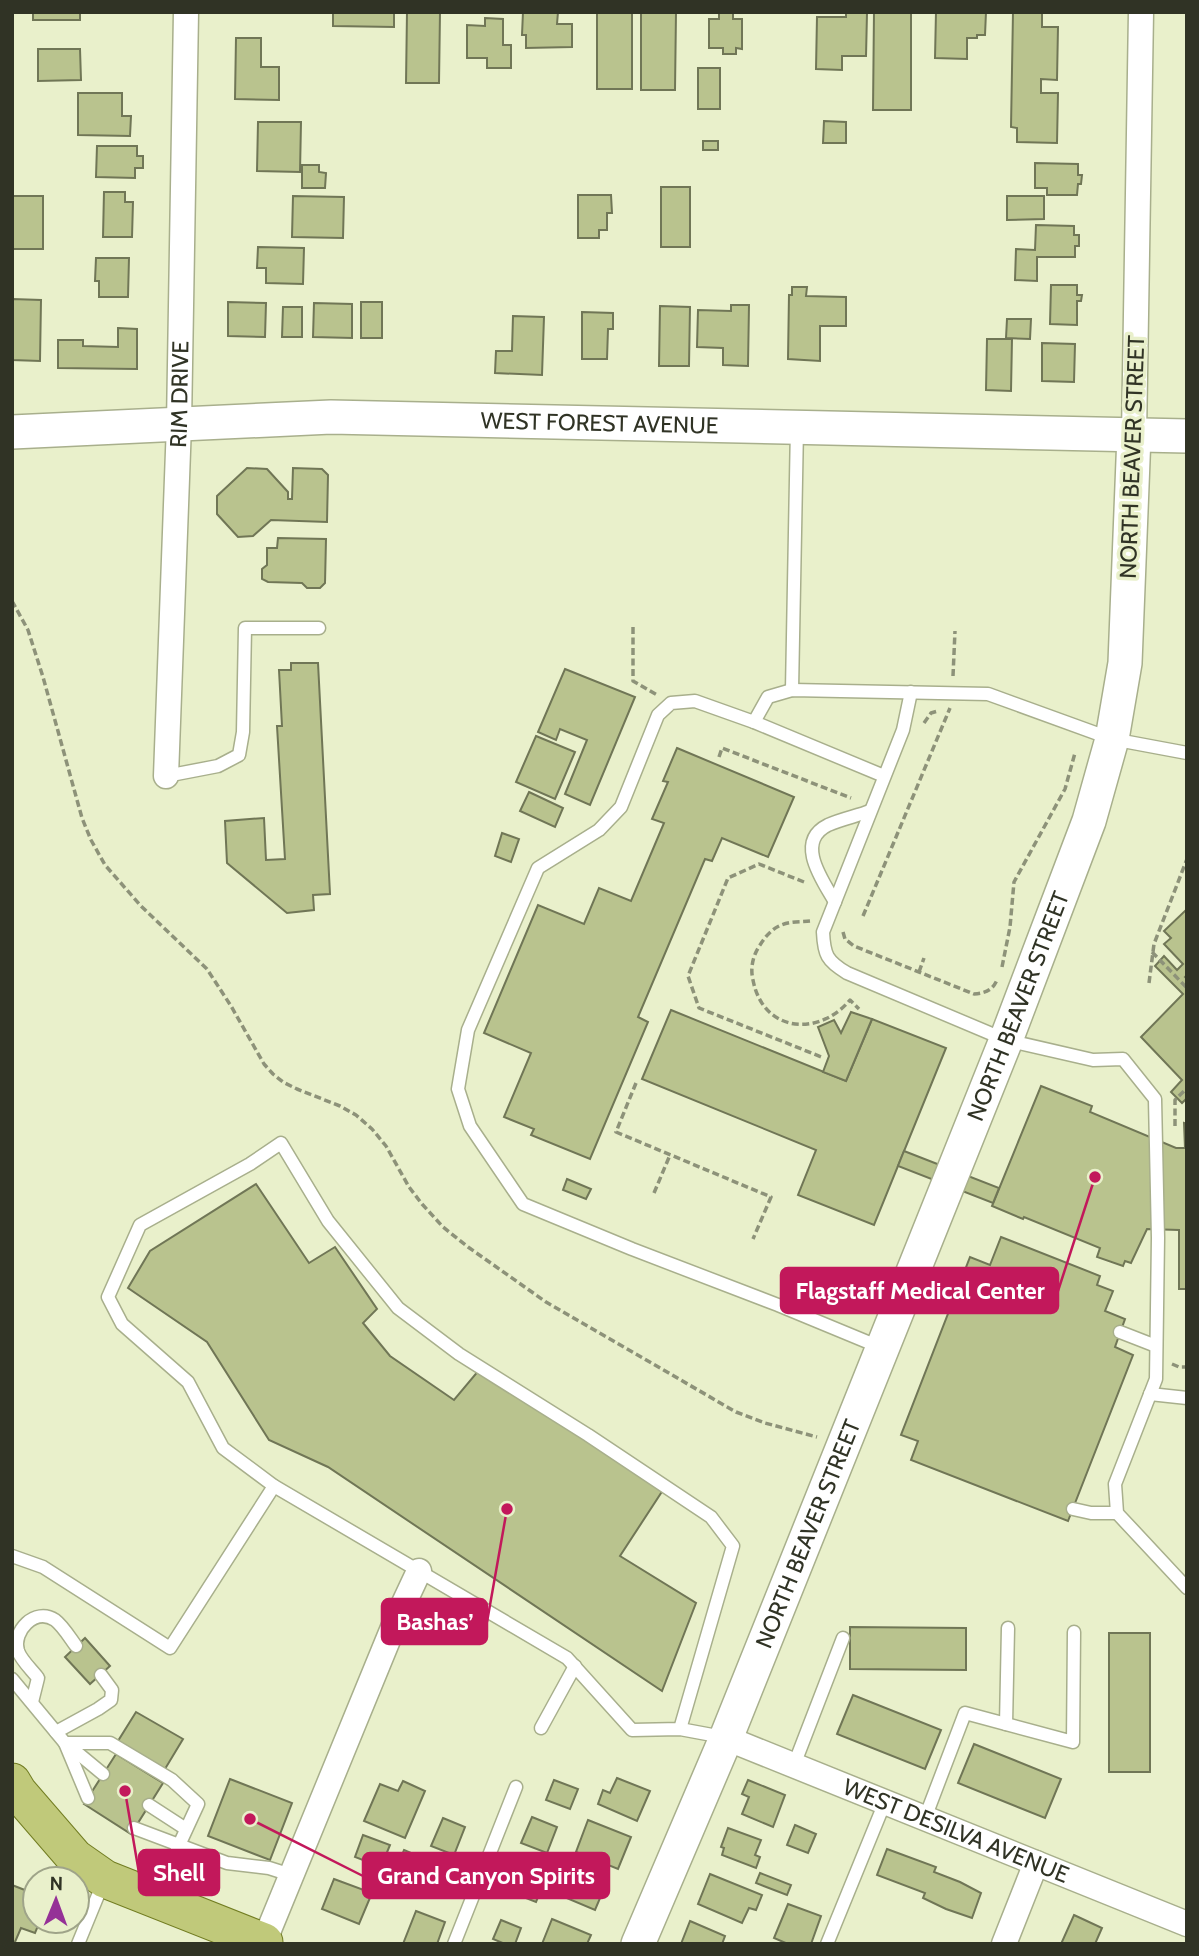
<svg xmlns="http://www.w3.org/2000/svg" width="1199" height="1956" font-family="Cabin,sans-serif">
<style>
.building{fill:#b9c38e;stroke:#707656;stroke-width:2}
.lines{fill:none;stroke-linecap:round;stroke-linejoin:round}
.lane-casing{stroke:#a8af8c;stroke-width:15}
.street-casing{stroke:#a8af8c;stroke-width:27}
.secondary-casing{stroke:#a8af8c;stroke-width:36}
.primary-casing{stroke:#727d22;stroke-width:39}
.path{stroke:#8d9279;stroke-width:3.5;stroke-dasharray:7 3.5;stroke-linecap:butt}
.lane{stroke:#fff;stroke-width:12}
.street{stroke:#fff;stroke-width:24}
.secondary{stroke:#fff;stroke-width:33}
.primary{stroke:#c0c97a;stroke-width:37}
.labels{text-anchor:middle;stroke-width:7;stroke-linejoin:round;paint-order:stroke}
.street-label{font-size:23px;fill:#303325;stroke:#e9f0cb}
.leader{fill:none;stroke:#c2185b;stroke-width:2.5}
.callout-dot{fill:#c2185b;stroke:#e9f0cb;stroke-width:2.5}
.callout{fill:#c2185b;stroke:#c2185b;stroke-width:2.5}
.callout-label{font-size:24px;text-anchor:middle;font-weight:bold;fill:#fff}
</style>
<rect width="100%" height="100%" fill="#e9f0cb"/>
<g class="building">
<rect x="33" y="12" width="47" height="8"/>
<polygon points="333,12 394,12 394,27 333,26"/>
<polygon points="407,12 440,12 439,83 406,83"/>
<polygon points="523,12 558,12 557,24 572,24 572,47 526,48 526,35 522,35"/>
<rect x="597" y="12" width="35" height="77"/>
<polygon points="641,12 676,12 675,90 641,90"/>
<polygon points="846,12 867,13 866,56 842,56 842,70 816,69 817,17 846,17"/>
<polygon points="874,12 911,12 911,110 873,110"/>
<polygon points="936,12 986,12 985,35 977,35 977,38 967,38 967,59 935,58"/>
<polygon points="1013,12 1042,12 1042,27 1058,27 1057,80 1041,79 1041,93 1058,93 1057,143 1017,142 1017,128 1011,127"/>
<polygon points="719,13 733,13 733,19 742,19 742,49 736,48 736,54 723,54 723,48 709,48 709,19 719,19"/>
<polygon points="485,18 503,19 503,45 511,45 511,68 487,68 487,58 467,58 467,25 485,26"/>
<polygon points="236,38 261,38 261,67 279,67 279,100 235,99"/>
<polygon points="38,49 80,49 81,80 38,81"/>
<rect x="698" y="68" width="22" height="41"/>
<polygon points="78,93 122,93 122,116 131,116 130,136 78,135"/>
<polygon points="824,121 846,122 846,143 823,143"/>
<polygon points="258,122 301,122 300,172 257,171"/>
<rect x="703" y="141" width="15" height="9"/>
<polygon points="97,146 137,146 137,156 143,156 143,168 135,168 135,178 96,177"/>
<polygon points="1035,163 1078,164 1078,175 1082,175 1081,184 1078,184 1077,195 1047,195 1047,188 1035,188"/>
<polygon points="302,165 319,165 319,172 326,173 325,188 302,188"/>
<rect x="661" y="187" width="29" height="60"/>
<polygon points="104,192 125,192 125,202 133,202 132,237 103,237"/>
<polygon points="578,195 611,195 612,213 607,213 607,230 599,230 599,238 578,238"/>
<rect x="12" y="196" width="31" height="53"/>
<polygon points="293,196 344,197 343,238 292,237"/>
<polygon points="1007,196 1044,196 1044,219 1007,220"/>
<polygon points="1036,225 1074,226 1074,235 1079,235 1079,246 1075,246 1075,257 1037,257 1037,281 1015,280 1016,249 1035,250"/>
<polygon points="258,247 304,248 303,284 266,283 266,268 257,268"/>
<polygon points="96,258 129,258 128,297 99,297 99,281 95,281"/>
<polygon points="1051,285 1077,285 1077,295 1082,295 1081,301 1077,301 1077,325 1050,324"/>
<polygon points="792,287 807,287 806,296 846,297 846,326 820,326 820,361 788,359 789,295 792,295"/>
<polygon points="12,299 41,300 40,361 12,360"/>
<polygon points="228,302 266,303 265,337 228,336"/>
<rect x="361" y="302" width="21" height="36"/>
<polygon points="314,303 352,304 352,338 313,337"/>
<polygon points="731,305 749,305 748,366 723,365 723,348 697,347 698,310 731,311"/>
<polygon points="660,306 690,307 689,366 659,366"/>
<polygon points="283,307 302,307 302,337 282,337"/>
<polygon points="582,312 613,313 613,329 608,329 607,359 582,359"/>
<polygon points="513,316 544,317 542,375 495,373 496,351 512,351"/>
<polygon points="1007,319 1031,319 1030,339 1006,338"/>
<polygon points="118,328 137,329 137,369 58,368 58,340 83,340 83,346 118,347"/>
<polygon points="987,339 1012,339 1011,391 986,390"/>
<polygon points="1042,343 1075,344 1074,382 1042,381"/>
<polygon points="247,468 267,469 288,492 288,499 292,499 293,468 322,469 328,475 327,522 271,520 253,536 238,537 217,514 217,496"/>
<polygon points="278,538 326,539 325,583 320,588 307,588 302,583 268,582 262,579 262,569 267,565 267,548 277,548"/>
<polygon points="291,663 318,663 330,894 313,895 314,910 287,913 227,863 225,821 264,818 266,860 285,859 277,726 282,726 279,670 291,670"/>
<polygon points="565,669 635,697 590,805 565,794 587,740 560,729 556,740 538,732"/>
<polygon points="536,736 575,752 555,799 516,782"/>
<polygon points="677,748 794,797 768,857 722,838 712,861 705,859 638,1017 648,1022 590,1159 531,1135 534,1129 504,1117 531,1053 484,1033 538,905 584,924 599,888 631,901 664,823 652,819 668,782 663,781"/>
<polygon points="529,792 563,808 555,827 520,811"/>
<polygon points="502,833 519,839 511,862 495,856"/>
<polygon points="1187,909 1187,975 1185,977 1187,979 1187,1098 1182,1103 1171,1092 1182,1080 1141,1037 1183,994 1155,966 1164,956 1177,970 1183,964 1164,944 1171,938 1164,931"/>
<polygon points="671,1010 846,1081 872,1019 946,1048 874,1225 798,1195 816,1150 642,1079"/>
<polygon points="851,1012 872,1019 846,1081 823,1072 829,1056 818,1027 834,1020 841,1033"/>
<polygon points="1041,1086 1092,1106 1090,1112 1176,1148 1185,1148 1184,1123 1187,1124 1187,1289 1179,1289 1179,1230 1147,1229 1131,1263 1125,1261 1123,1266 1097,1257 1100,1248 1024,1217 1023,1219 992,1206"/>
<polygon points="904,1151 999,1188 993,1203 898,1166"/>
<polygon points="567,1179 591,1189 586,1199 563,1190"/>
<polygon points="256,1184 309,1263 335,1247 377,1309 363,1323 390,1356 454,1400 479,1370 663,1490 620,1556 696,1603 662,1691 328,1467 269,1440 207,1342 128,1288 150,1251"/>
<polygon points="1001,1237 1100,1276 1097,1285 1113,1291 1105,1311 1125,1319 1115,1347 1133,1355 1068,1521 911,1460 918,1441 901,1435 970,1257 990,1265"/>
<polygon points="850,1627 966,1628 966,1670 850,1669"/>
<rect x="1109" y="1633" width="41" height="139"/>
<polygon points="85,1638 110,1666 90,1684 65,1657"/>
<polygon points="853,1695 941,1730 925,1769 837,1734"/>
<polygon points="136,1712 183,1739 165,1769 118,1741"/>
<polygon points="974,1744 1061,1779 1045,1818 958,1783"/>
<polygon points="116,1754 163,1783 131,1834 84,1804"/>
<polygon points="617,1778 650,1791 637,1821 598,1804 603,1790 610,1793"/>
<polygon points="230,1779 292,1803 270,1860 208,1836"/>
<polygon points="554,1780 578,1789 570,1809 546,1800"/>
<polygon points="748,1780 785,1795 773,1827 742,1814 749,1797 742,1794"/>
<polygon points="403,1781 425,1791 405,1838 364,1821 380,1784 398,1791"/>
<polygon points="532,1817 557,1827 547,1853 521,1843"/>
<polygon points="443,1818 465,1827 454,1855 431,1846"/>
<polygon points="588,1820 631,1837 618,1869 576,1852"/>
<polygon points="795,1825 816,1834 808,1853 787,1845"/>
<polygon points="728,1828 761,1840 755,1855 760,1857 756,1868 722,1855 724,1848 721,1847"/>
<polygon points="363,1835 390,1845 381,1867 355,1857"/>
<polygon points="887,1849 936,1867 934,1872 960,1882 981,1893 972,1918 946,1909 923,1898 925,1893 877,1875"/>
<polygon points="404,1850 425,1859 413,1888 392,1879"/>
<polygon points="523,1866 547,1876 536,1902 513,1893"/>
<polygon points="568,1868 606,1884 595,1910 557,1894"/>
<polygon points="760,1873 791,1885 787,1895 756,1883"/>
<polygon points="710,1874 762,1895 756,1910 749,1908 742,1923 698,1904"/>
<polygon points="334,1879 372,1893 359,1924 322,1909"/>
<polygon points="12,1885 35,1894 34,1908 35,1908 35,1921 40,1921 35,1933 21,1928 15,1942 12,1941"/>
<polygon points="788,1904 821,1916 811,1944 788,1944 774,1938"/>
<polygon points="416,1911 445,1922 437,1944 403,1944"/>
<polygon points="1074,1915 1102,1928 1095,1944 1061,1944"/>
<polygon points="552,1919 591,1935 587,1944 542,1944"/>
<polygon points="501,1920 521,1928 515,1944 505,1944 493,1939"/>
<polygon points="690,1921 725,1936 722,1944 681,1944"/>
</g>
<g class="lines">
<defs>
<g id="lane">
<polyline points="792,690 797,427"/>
<path d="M911 692 903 730 823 932C824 955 827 961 847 973L1006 1040 1093 1060 1123 1059 1155 1099 1158 1238 1156 1379 1115 1484 1117 1513 1187 1588"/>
<polyline points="754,722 768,697 792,690 988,694 1112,739 1187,753"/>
<polyline points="166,776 218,766 239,755 243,732 245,628 319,628"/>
<path d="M835 902C823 881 794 842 828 825 841 819 857 816 870 811"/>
<polyline points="1120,1332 1156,1346"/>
<polyline points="882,1348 778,1305 632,1249 523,1204 470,1126 458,1089 468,1030 538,868 599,830 621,807 658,715 671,703 695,701 754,722 884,776"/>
<polyline points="1150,1394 1187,1398"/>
<polyline points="1073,1509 1091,1513 1117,1513"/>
<polyline points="12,1556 43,1567 170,1648 274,1486"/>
<polyline points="12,1679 65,1743 110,1743 172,1780 198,1804 156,1895"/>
<path d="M32 1702 38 1678C32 1670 21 1660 18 1651 12 1631 35 1607 55 1620 63 1626 70 1638 76 1646"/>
<polyline points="1006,1724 1008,1628"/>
<polyline points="541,1728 575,1666"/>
<polyline points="680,1729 733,1546 711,1517 588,1435 459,1354 398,1308 328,1221 281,1143 250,1164 140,1225 108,1297 122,1324 188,1382 223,1448 274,1486 567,1658 632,1730 680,1729 723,1737"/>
<polyline points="56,1732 98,1709 111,1700 112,1690 101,1675"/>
<polyline points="65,1743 88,1798"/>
<polyline points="68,1745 103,1774"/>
<polyline points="794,1765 843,1638"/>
<polyline points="149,1805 186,1829"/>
<polyline points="925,1818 965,1713 1073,1742 1074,1632"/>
<polyline points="134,1828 227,1863 269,1868 291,1875"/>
<polyline points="78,1944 103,1883"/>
<polyline points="454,1944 516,1787"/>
<polyline points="827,1944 885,1802"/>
</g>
<g id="street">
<polyline points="1134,435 1141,12"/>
<path id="s1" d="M166 776 179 424 186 12"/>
<path id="s2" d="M726 1738 1187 1924"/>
<polyline points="264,1942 397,1618 419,1571"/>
<polyline points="1004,1944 1036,1863"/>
</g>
<g id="secondary">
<path id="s3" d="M12 432 331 417 1187 436"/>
<path id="s4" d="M638 1944 726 1738 1006 1040 1089 821 1112 739 1125 663 1134 435"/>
</g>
<polyline id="primary" points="12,1782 18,1792 75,1858 105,1879 264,1942 263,1944"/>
</defs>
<use href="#lane" class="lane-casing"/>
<use href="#street" class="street-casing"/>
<use href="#secondary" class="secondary-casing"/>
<use href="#primary" class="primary-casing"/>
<g class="path">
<polyline points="12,601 28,630 43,677 82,818 91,840 105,865 141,906 207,969 231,1006 264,1064 273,1074 283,1082 297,1089 340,1106 356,1115 372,1129 386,1146 409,1187 422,1204 443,1227 468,1247 546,1302 736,1412 765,1423 817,1437"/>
<polyline points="633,627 633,681 657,695"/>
<polyline points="953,676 955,631"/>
<polyline points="924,723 931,713 938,711"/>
<polyline points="719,757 722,748 851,798"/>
<polyline points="804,882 759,864 728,878 688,976 699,1008 824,1058"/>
<polyline points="863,916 950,708"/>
<path d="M810 921C800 922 789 921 779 926 771 930 765 937 760 945 753 955 750 968 753 980 763 1033 819 1037 850 1000L859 1009"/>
<path d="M843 932 845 939 854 946 974 994C985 993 992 991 997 980"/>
<polyline points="1152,952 1187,988"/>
<polyline points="1002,967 1010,927 1014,882 1065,789 1075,753"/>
<polyline points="919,972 924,958"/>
<polyline points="1149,983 1154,944 1187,859"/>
<polyline points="636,1083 616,1132 771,1197 753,1239"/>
<polyline points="1175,1126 1175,1100 1187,1088"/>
<polyline points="654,1193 670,1155"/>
<polyline points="1172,1364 1179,1367 1187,1367"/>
</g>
<use href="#lane" class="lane"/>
<use href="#street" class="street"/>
<use href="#secondary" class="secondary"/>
<use href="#primary" class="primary"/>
</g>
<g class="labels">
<g class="street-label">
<text dy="8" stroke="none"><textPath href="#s1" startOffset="382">RIM DRIVE</textPath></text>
<text dy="8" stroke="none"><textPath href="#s3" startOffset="588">WEST FOREST AVENUE</textPath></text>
<text transform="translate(1132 457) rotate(-88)" y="8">NORTH BEAVER STREET</text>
<text dy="8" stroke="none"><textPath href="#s4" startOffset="1012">NORTH BEAVER STREET</textPath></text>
<text dy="8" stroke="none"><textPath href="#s4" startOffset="444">NORTH BEAVER STREET</textPath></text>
<text dy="8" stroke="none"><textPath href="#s2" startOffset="248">WEST DESILVA AVENUE</textPath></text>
</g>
</g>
<path class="leader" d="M1095 1177L1058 1291M507 1509L487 1622M125 1791L139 1873M250 1819L363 1876"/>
<g class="callout-dot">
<circle cx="1095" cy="1177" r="7"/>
<circle cx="507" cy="1509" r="7"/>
<circle cx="125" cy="1791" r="7"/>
<circle cx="250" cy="1819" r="7"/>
</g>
<g class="callout">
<rect x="781" y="1268" width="277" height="45" rx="7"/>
<rect x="382" y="1599" width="105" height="45" rx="7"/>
<rect x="139" y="1850" width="80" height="45" rx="7"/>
<rect x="363" y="1853" width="246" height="45" rx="7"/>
</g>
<g class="callout-label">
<text x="920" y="1299">Flagstaff Medical Center</text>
<text x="435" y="1630">Bashas’</text>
<text x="179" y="1881">Shell</text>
<text x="486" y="1884">Grand Canyon Spirits</text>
</g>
<rect width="1199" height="1956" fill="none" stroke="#303325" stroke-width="28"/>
<g transform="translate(56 1900) rotate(1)"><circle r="33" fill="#e9f0cb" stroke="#9fa489" stroke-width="2"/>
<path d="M0-5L12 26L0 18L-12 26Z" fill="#953197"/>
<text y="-10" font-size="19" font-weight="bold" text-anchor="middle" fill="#303325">N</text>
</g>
</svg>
